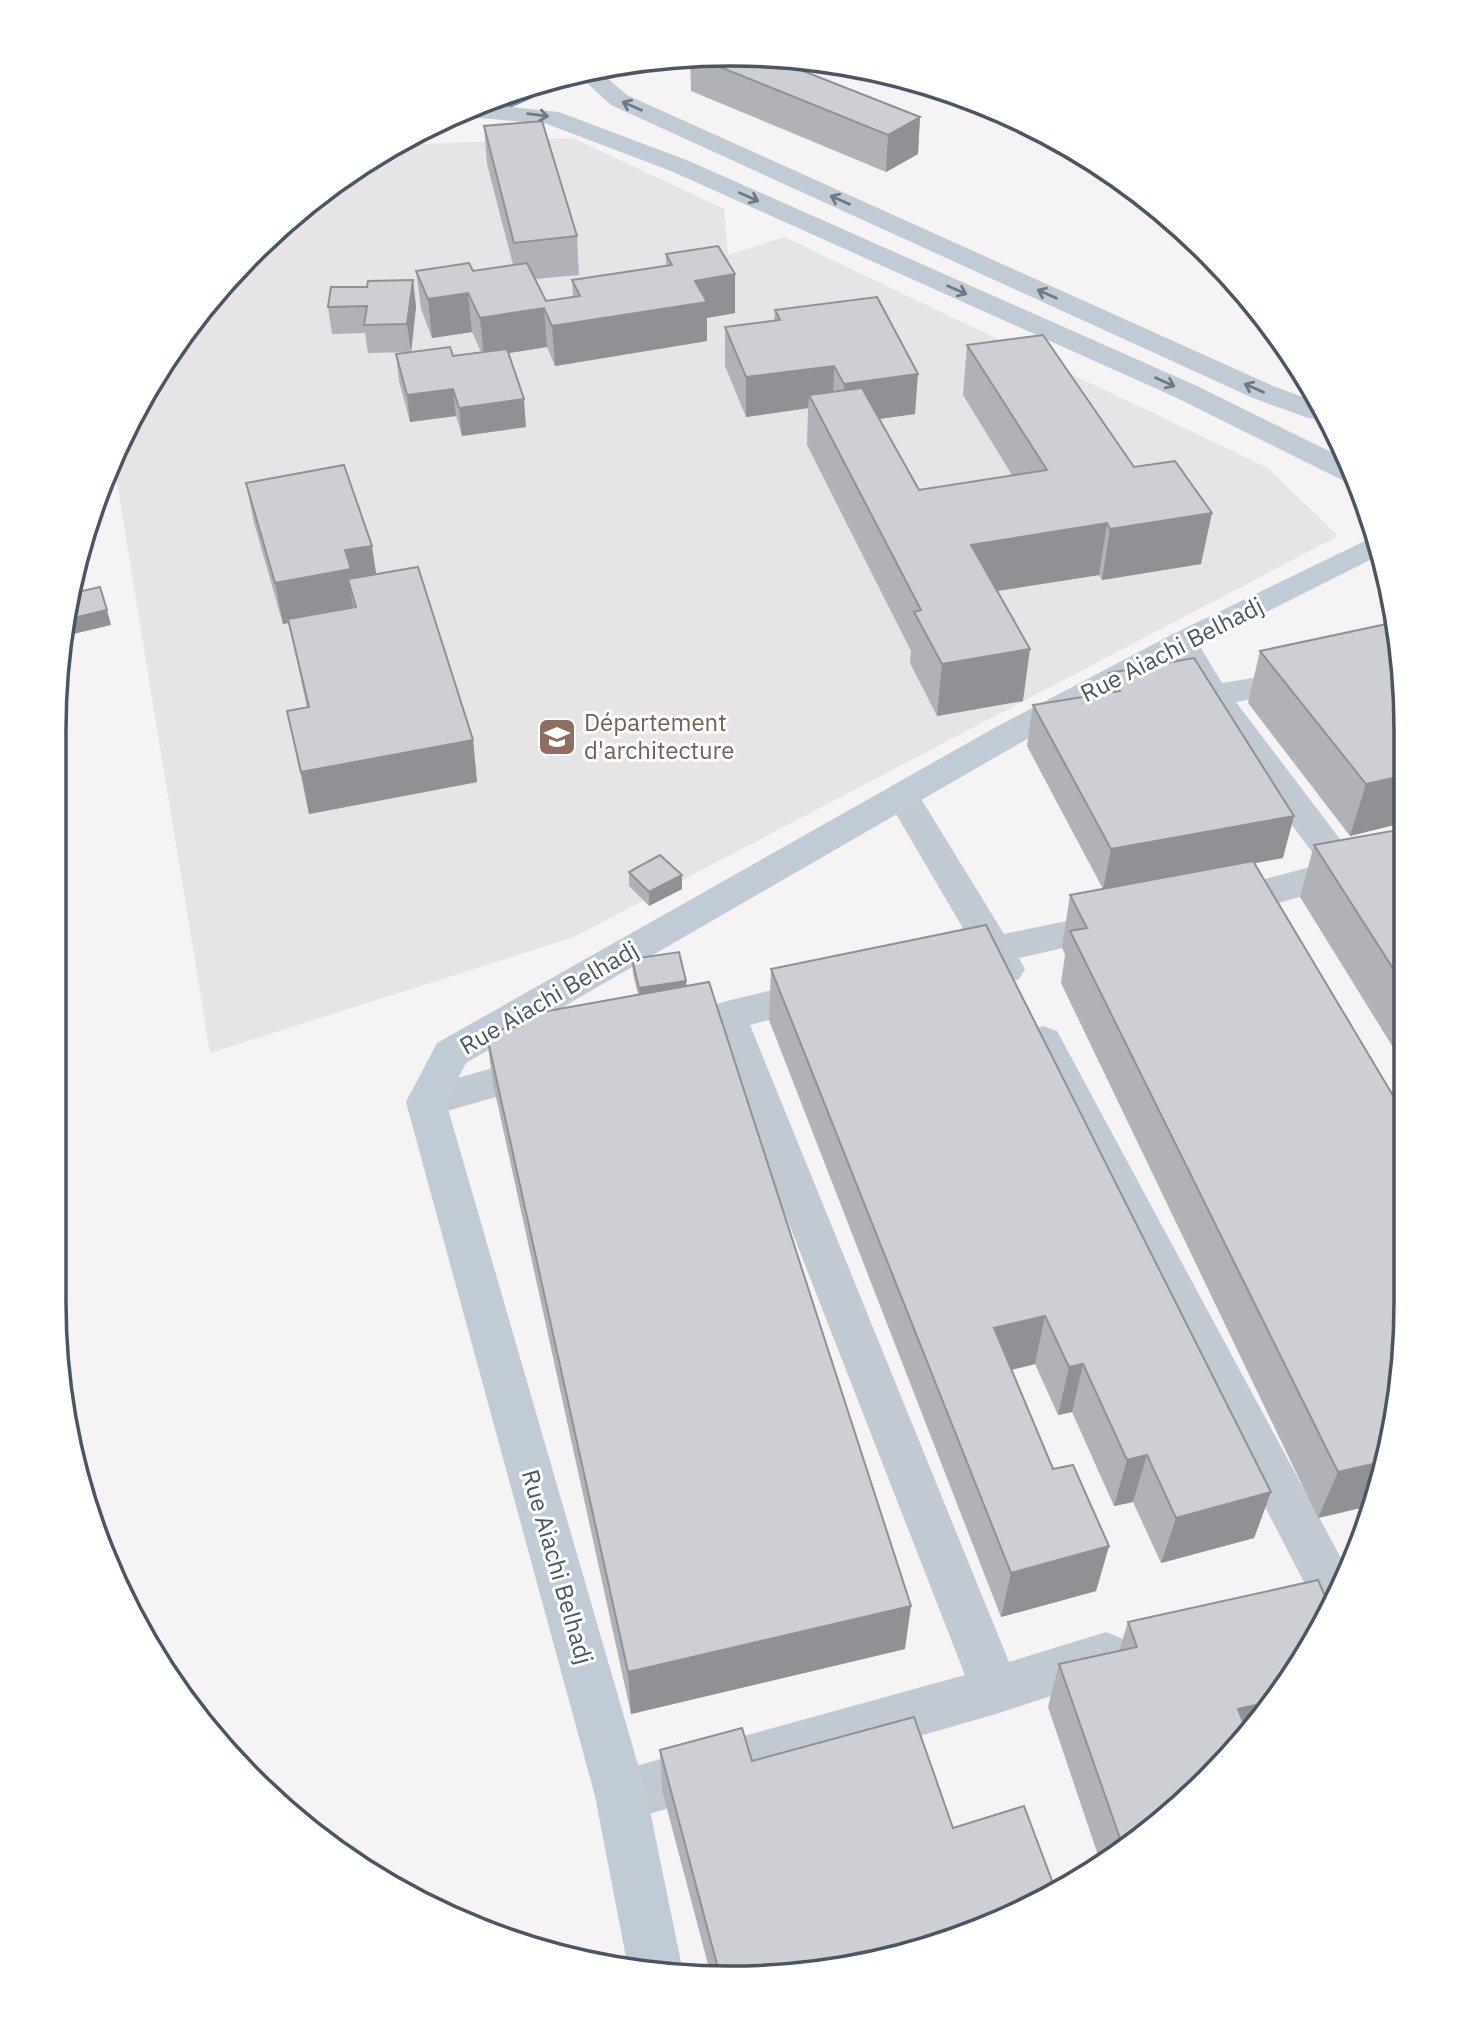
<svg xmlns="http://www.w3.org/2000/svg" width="1461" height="2032" font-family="'IBM Plex Sans',sans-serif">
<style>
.education{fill:#e6e4e5}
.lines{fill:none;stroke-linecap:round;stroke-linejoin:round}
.highway-casing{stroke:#7690ad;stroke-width:4}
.street{fill:#c1cad2;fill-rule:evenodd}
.secondary{fill:#c1cbd6;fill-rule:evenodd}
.highway{fill:#8ba5c1;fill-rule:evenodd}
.wall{fill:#b0b2b7}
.shaded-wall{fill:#909195}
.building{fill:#cdcfd5;stroke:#909195;stroke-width:2}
.oneway{stroke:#6e7984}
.labels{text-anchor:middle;stroke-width:6;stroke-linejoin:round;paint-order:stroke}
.street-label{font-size:24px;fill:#4a5661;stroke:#fff}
.education-label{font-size:24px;fill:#785e54;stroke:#fff;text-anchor:start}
.rim{fill:none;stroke:#4a5661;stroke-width:3.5}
</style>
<rect width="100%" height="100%" fill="#f5f3f3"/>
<polygon class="education" points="573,138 724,209 728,255 784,237 1268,468 1338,536 574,937 210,1053 115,471 145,392 251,263 335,186 374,158 422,144"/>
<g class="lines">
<defs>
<path id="highway" d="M548 82 546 89C527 98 488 120 468 111L514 90Z"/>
</defs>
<use href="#highway" class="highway-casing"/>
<g class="street">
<path d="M1182 632 1193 635 1222 683 1304 670 1316 673 1320 680 1316 687 1236 702 1352 855 1369 857 1374 866 1369 875C1333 885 1240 921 1209 912L1204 903 1209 894 1321 864 1201 703 1166 642 1171 635Z"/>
<polygon points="903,785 915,789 1004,934 1115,911 1128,915 1133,924 1128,933 1019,958 1025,969 1019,979 1006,983 993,979 985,966 948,974 935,970 929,960 935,950 971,942 886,797 891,789"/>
<polygon points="821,978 834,982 840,992 834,1002 750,1025 1009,1662 1106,1632 1123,1639 1131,1655 1123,1671 1106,1678 996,1714 621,1822 603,1814 595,1796 603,1778 621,1770 965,1675 715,1034 670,1047 656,1042 651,1032 656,1022 727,1001"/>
<polygon points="1043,1026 1057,1031 1348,1571 1337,1600 1327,1617 1321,1615 1024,1041 1029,1031"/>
<polygon points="545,1053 559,1057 565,1068 559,1079 426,1117 412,1113 406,1102 412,1091"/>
</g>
<g class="secondary">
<polygon points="598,70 627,95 1273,386 1311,400 1323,419 1308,418 1253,398 611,105 578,75"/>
<polygon points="482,104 559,112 689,161 1197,386 1349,461 1359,484 1346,482 1177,398 671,171 547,124 470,117 461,114"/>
<polygon points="1373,537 1378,556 1193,649 1020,743 466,1063 446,1102 647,1796 683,1972 642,1972 628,1968 595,1796 406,1102 437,1043 996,727 1171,635"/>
</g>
<use href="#highway" class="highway"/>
</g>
<g class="wall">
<polygon points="765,56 920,117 918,154 886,172 691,91 690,58"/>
<polygon points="484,126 577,236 579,275 535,279 546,301 573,297 572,280 666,265 666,254 735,274 735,313 707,318 707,341 555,366 547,347 508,353 526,427 462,436 456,416 410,422 399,381 396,354 453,356 481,352 472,332 432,338 421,309 416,271 473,271 513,265 487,164"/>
<polygon points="413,280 416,307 411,352 368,353 365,333 332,334 328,307"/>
<polygon points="775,310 915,414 879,419 919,490 1012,475 963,395 967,345 1201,564 1102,580 1099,575 997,591 1023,701 937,716 910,663 911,651 807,445 808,408 746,417 725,366 725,327 774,321"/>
<polygon points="246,483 376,574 473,740 477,782 309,814 287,711 307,708 289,623 283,624 254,523"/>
<polygon points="1401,642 1402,823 1350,836 1248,703 1260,651"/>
<polygon points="1109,673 1283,858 1254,863 1384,1476 1373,1505 1318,1518 1061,983 1065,955 1062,947 1070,895 1103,889 1027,746 1033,705 1105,693"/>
<polygon points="1402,838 1404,1065 1300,897 1314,845"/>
<polygon points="629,872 682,889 649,906 629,886"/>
<polygon points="632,959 686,981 687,986 905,1649 631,1714 493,1083 486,1032 521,1026 520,1016 638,994 633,974"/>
<polygon points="771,969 1271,1492 1254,1538 1161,1563 1133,1502 1114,1506 1072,1412 1058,1415 1035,1364 1011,1370 1053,1469 1109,1546 1096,1591 1001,1617 769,1020"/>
<polygon points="1331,1610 1267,1713 1176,1810 1099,1858 1048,1707 1059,1664 1119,1651 1128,1622"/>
<polygon points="660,1750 752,1761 953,1828 819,1972 710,1972 662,1790"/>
</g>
<g class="shaded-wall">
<polygon points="920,117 918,154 886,172 888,135"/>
<polygon points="735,274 735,313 707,318 707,341 555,366 552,326 695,281"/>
<polygon points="413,280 416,307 411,352 407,324"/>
<polygon points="468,293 472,332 432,338 428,299"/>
<polygon points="544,308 547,347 484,357 480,318"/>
<polygon points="834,366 833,405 809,395 808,408 746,417 746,377"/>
<polygon points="918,374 915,414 842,424 844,384"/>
<polygon points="453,389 456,416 410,422 407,395"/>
<polygon points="524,399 526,427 462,436 459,408"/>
<polygon points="1212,513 1201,564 1102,580 1110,529"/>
<polygon points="1107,523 1099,575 965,596 971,545"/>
<polygon points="372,546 378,586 348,579 354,610 283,624 275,583 345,550"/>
<polygon points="107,610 111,625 65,636 64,632 65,620"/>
<polygon points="1030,649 1023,701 937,716 942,664"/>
<polygon points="473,740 477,782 309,814 301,772"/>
<polygon points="1402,776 1402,823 1350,836 1366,784"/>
<polygon points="1294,816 1283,858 1103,890 1111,849"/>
<polygon points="682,875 682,889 649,906 649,892"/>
<polygon points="686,981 687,995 640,1002 639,988"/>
<polygon points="1045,1316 1035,1364 986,1376 994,1328"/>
<polygon points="1083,1364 1072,1412 1058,1415 1069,1367"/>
<polygon points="1147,1455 1133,1502 1114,1506 1127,1460"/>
<polygon points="1386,1461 1384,1476 1373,1505 1318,1518 1338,1472"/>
<polygon points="1271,1492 1254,1538 1161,1563 1176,1518"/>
<polygon points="1109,1546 1096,1591 1001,1617 1011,1573"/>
<polygon points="911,1606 905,1649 631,1714 628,1672"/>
<polygon points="1273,1701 1267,1713 1236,1747 1238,1709"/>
</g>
<g class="building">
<polygon points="765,56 920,117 888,135 698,58"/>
<polygon points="542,121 577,236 514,243 484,126"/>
<polygon points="718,246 735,274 695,281 707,302 552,326 544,308 480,318 468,293 428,299 416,271 469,263 473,271 527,263 546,301 580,296 572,280 672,265 666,254"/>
<polygon points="413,280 407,324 364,325 367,306 328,307 331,287 367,287 368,281"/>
<polygon points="877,297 918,374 844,384 834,366 746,377 725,327 780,320 775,310"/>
<polygon points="1043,335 1134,467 1175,461 1212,513 1110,529 1107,523 971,545 1030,649 942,664 914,612 921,610 809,395 862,388 919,490 1047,470 967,345"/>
<polygon points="450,347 453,356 507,349 524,399 459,408 453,389 407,395 396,354"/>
<polygon points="344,465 372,546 345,550 351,569 275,583 246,483"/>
<polygon points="418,567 473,740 301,772 287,711 309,707 288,619 356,607 348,579"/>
<polygon points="100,587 107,610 65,620 67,598 69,594"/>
<polygon points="1396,622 1401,642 1402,776 1366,784 1260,651"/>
<polygon points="1194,658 1294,816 1111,849 1033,705 1120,691 1109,673"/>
<polygon points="1397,830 1402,838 1403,984 1314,845"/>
<polygon points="660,855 682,875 649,892 629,872"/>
<polygon points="1253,861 1404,1114 1405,1345 1386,1461 1338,1472 1070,931 1087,928 1070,895"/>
<polygon points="986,925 1271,1492 1176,1518 1147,1455 1127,1460 1083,1364 1069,1367 1045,1316 994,1328 1053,1469 1073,1465 1109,1546 1011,1573 771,969"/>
<polygon points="679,952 686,981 639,988 632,959"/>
<polygon points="709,982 911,1606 628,1672 486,1032 522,1026 520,1016"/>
<polygon points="1318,1580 1331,1610 1274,1702 1273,1701 1238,1709 1248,1734 1176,1810 1122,1844 1059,1664 1137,1647 1128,1622"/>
<polygon points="914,1717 953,1828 1024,1806 1054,1886 990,1926 819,1972 719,1972 660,1750 742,1728 752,1761"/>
</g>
<defs><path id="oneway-shaft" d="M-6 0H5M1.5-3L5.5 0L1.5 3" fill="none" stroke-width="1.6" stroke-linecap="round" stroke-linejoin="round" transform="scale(1.75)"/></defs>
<g class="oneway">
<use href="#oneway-shaft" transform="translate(632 106) rotate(-156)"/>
<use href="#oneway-shaft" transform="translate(538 115) rotate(7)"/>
<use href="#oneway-shaft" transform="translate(749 197) rotate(24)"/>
<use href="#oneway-shaft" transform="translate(840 200) rotate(-156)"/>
<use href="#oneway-shaft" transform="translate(957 290) rotate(24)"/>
<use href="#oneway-shaft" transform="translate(1047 294) rotate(-156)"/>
<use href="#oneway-shaft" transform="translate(1165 382) rotate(24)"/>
<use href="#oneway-shaft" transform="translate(1254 388) rotate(-156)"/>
</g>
<defs>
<symbol id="university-square" viewBox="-11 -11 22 22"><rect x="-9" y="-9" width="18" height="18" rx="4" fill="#8d6e63" stroke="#fff"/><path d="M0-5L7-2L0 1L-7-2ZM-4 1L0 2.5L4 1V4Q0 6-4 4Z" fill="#fff"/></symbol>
</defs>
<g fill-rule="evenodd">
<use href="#university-square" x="535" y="715" width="44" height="44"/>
</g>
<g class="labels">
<g class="street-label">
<text transform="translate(1172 650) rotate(-27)" y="8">Rue Aiachi Belhadj</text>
<text transform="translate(549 998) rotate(-30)" y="8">Rue Aiachi Belhadj</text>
<text transform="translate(557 1567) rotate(74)" y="8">Rue Aiachi Belhadj</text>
</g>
<g class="education-label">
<text x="584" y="731">Département<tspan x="584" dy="28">d'architecture</tspan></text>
</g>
</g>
<path d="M0 0H1461V2032H0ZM730 66H730A664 664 0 0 1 1394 730V1302A664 664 0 0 1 730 1966H730A664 664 0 0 1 66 1302V730A664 664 0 0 1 730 66Z" fill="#fff" fill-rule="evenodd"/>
<path class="rim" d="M730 66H730A664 664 0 0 1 1394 730V1302A664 664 0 0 1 730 1966H730A664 664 0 0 1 66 1302V730A664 664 0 0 1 730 66Z"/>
</svg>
